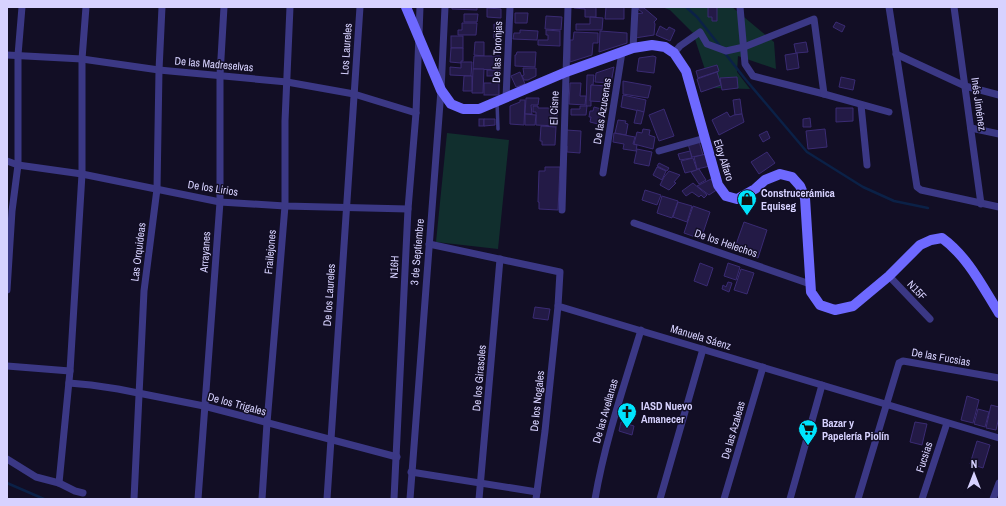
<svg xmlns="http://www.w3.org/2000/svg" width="1006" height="506" font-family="'Archivo Narrow',sans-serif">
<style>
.green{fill:#112f2e}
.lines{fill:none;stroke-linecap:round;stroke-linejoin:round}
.stream{stroke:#0b2147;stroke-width:2.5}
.building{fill:#231a46;stroke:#3a2b73}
.lane{stroke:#3b3885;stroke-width:3.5}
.street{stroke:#3b3885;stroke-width:7}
.secondary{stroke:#6e69ff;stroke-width:10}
.labels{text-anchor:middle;stroke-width:3;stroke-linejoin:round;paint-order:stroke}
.street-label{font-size:11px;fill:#d7d2ff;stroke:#120e25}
.poi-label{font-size:11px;font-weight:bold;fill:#d7d2ff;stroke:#120e25;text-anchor:start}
</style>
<rect width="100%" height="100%" fill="#120e25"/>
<g class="green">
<polygon points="662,7 732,7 774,42 776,69 738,56 737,72 750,89 711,88 693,33 670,10"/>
<polygon points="447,133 509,140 498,249 436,242"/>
</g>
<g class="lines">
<g class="stream">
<polyline points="686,7 697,17 720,46"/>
<polyline points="724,52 746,80 807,152 863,187 894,201 928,208"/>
<polyline points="7,483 44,499"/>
</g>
</g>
<g class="building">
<polygon points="452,7 477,7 477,10 452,9"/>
<polygon points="574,7 596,7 596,17 585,17 585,9 574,8"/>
<polygon points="606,7 624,7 624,19 605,19"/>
<polygon points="708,7 717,7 717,21 712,21 712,17 708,17"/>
<polygon points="487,8 501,9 501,18 487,17"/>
<polygon points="639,8 644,8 657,19 654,22 655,24 654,35 635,38 635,14 643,13 638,9"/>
<polygon points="515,13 528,13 527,23 515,23"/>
<polygon points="464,14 478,14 477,22 464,22"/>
<polygon points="546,16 562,17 561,30 545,29"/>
<polygon points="590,17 603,18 602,30 576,30 576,24 590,24"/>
<polygon points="836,22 845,26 842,32 833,27"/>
<polygon points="462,23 477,23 476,35 458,35 458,30 462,30"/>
<polygon points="494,24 501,25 500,38 494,38"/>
<polygon points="660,26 667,30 669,27 675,30 670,41 656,35"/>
<polygon points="520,30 538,31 537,40 513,39 514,33 520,33"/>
<polygon points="546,30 560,31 560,46 538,45 538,40 548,40 548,35 546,35"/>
<polygon points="600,31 627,33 627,43 599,52"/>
<polygon points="574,32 598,33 598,43 593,43 592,55 570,62 570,40 573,40"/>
<rect x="451" y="36" width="12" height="12"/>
<polygon points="475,42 484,42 484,56 474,55"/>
<polygon points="806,42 808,52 796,53 794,44"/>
<polygon points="451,48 463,48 463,61 461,61 461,63 450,62"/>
<polygon points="517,52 536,52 535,67 515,66 515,55 516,55"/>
<polygon points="797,53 799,68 787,70 785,55"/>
<polygon points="474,56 500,56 500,70 473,69"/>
<polygon points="653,56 656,57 654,73 637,71 639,58"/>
<polygon points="461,62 472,62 471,76 450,75 450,67 461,68"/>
<polygon points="717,65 719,71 698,78 696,71"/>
<polygon points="614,67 611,83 595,82 596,73"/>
<polygon points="523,68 536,68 536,76 528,80 524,80 522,76 524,75"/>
<polygon points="473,69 484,69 483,93 472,93"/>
<rect x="487" y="70" width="13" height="6"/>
<polygon points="520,72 525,84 516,87 511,76"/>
<polygon points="717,72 721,85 701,92 697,79"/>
<polygon points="587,75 594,75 593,85 591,85 591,106 586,106"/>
<polygon points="464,76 472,76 472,91 463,91"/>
<polygon points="737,77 738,88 722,90 720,78"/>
<polygon points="841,77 855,80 853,90 839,87"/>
<polygon points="623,81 651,86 648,98 623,94"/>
<rect x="484" y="83" width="15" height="12"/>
<polygon points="570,83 581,83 580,96 586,96 585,105 569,104"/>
<polygon points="591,85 610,86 606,102 590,101"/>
<polygon points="623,95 646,100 644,112 621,107"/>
<polygon points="526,98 539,98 538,105 531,105 532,114 525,114"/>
<polygon points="740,99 742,114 735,115 733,100"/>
<polygon points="520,100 525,100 524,125 510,124 510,106 520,102"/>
<polygon points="533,106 538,106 538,108 557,108 557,126 536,125 536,112 533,112"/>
<polygon points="580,106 587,106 586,115 571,115 571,109 580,109"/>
<polygon points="594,107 605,110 602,125 590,122 591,117 589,117 590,111 593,111"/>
<polygon points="836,108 853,108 853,121 836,122"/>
<polygon points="664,109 674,136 659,141 649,115"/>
<polygon points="637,110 644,112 641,124 634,123"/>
<polygon points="727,112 730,117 734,115 742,114 744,122 719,135 712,120"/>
<polygon points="525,114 536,115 535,125 525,125"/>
<polygon points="810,118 811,127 803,127 803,119"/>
<rect x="479" y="119" width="5" height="7"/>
<polygon points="484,119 495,119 495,125 484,126"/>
<polygon points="618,120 626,121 625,123 628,124 626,135 615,133"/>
<polygon points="541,126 556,127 555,145 542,145 542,141 540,141"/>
<polygon points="643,129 650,130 649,135 655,137 653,149 634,144 637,132 642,133"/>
<polygon points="825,129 827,147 808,149 806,131"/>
<polygon points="566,130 581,131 580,153 567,152 567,146 565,146"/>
<polygon points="767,131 770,138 763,142 759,135"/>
<polygon points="614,133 635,137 633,144 637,145 636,151 623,149 624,144 613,142"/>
<polygon points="699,141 703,155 692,157 688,144"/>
<polygon points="637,149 652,152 649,166 634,163"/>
<polygon points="690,151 692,158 680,160 678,154"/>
<polygon points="767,152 775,163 759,174 751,162"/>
<polygon points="706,154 710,166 697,169 694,157"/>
<polygon points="693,158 697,170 685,173 681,161"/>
<polygon points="659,163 669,168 667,171 657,166"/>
<polygon points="545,167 560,167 558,210 539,209 539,202 538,202 539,171 545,171"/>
<polygon points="657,167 666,171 662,180 653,175"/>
<polygon points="699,169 706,180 699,184 691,172"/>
<polygon points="669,171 680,175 674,182 676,183 669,190 660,185 664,177"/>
<polygon points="711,179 718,189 709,195 697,186"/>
<polygon points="693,183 707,195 704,198 701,195 699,197 692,192 686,196 682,191"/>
<polygon points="645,190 661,195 657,205 642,200"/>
<polygon points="662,196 678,201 672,218 657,213"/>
<polygon points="678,202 692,206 687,222 673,217"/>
<polygon points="693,206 710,212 701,239 684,233"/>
<polygon points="744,222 767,230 758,258 734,250"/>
<polygon points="700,263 713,268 707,286 694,281"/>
<polygon points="728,263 740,267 736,280 724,276"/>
<polygon points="741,269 754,273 747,294 734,290"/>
<polygon points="728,282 732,283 729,292 722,289 723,285 726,287"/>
<polygon points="535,307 550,309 548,320 533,318"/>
<polygon points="967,396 979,400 973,423 961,420"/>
<polygon points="991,405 999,407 999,417 996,430 986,428"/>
<polygon points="978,409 989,412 985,427 974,424"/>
<polygon points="621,422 634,426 632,435 619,431"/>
<polygon points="915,422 927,424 922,445 910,442"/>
<polygon points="977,441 990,445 983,468 970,464"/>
</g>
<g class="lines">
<polyline class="lane" points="497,102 498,129"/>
<g class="street">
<polyline points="740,7 745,64 753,76 824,94 889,112"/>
<polyline points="889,7 917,187 921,190 999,207"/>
<polyline points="954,7 981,204"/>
<polyline points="633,48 635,9"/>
<polyline points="674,53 680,46 700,32 707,44 726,51 744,47 814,19 824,94"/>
<polyline points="896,54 965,86 999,95"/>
<polyline points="7,55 82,59 159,70 287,82 354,94 416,113"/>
<polyline points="506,98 510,7"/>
<polyline points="861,105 867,165"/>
<polyline points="971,128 999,134"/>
<polyline points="659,151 705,138"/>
<polyline points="7,161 18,165 82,174 220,202 285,206 408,209"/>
<polyline points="603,173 622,52"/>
<polyline points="562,210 568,7"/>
<polyline points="634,223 810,284"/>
<polyline points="429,244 560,272 558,306 999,438"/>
<polyline points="889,276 930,319"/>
<polyline points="7,290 12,211 18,165 18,55 22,7"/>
<polyline points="7,366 70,371 82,174 82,59 86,7"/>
<polyline points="69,383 91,385 118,389 204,406 397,457"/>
<polyline points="7,459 36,477 59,483 75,491 83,493"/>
<polyline points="411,472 537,492"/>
<polyline points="59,483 70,371"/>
<polyline points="134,499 144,291 157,189 159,70 162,7"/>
<polyline points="198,499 220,202 220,75 224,7"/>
<polyline points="262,499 267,423 285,206 285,121 290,7"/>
<polyline points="327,499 360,7"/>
<polyline points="394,499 408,209 416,113 420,7"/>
<polyline points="410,499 441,90 445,7"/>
<polyline points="479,499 500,259"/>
<polyline points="536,499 545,431 558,306"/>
<path d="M595 499C605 441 624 386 641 330"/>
<polyline points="660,499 703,349"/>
<polyline points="724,499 763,367"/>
<polyline points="790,499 822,385"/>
<polyline points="858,499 899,363 903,361 909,362 999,378"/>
<polyline points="922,499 947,423"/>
<polyline points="993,499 999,483"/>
</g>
<path class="secondary" d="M406 7 441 90 451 104 463 109H479L566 72 633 48 652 45 665 47 674 53 686 71 718 185 726 196 737 199 755 189 765 180 780 174 792 177 800 186 805 198 811 292 820 305 835 310 853 306 889 276 920 245 931 240 942 238C968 257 982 286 999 313"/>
</g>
<defs>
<symbol id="shop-pin" viewBox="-11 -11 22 30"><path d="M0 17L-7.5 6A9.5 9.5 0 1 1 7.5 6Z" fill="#00e3fd" stroke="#120e25"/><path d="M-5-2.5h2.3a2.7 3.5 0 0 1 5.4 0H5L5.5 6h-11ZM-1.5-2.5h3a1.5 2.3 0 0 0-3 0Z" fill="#111"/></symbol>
<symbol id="church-pin" viewBox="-11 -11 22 30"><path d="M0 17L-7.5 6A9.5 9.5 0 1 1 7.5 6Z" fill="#00e3fd" stroke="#120e25"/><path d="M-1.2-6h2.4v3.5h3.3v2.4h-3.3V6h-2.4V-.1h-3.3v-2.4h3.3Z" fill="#111"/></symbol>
<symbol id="supermarket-pin" viewBox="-11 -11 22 30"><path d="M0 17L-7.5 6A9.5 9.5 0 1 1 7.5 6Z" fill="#00e3fd" stroke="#120e25"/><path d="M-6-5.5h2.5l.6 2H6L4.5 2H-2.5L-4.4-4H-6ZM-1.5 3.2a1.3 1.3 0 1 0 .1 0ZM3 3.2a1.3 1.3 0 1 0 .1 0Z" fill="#111"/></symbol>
</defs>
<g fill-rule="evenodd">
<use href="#shop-pin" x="736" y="188" width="22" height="30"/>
<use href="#church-pin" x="616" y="401" width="22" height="30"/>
<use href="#supermarket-pin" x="797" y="418" width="22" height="30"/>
</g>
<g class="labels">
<g class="street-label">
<text transform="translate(346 49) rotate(-86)" y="4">Los Laureles</text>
<text transform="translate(497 52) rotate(-88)" y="4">De las Toronjas</text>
<text transform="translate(214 64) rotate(5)" y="4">De las Madreselvas</text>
<text transform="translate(979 104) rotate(82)" y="4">Inés Jiménez</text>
<text transform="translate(554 108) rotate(-88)" y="4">El Cisne</text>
<text transform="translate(602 111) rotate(-81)" y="4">De las Azucenas</text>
<text transform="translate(724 160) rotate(72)" y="4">Eloy Alfaro</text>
<text transform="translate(213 188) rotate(9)" y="4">De los Lirios</text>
<text transform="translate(726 243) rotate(19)" y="4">De los Helechos</text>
<text transform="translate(138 252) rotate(-83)" y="4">Las Orquideas</text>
<text transform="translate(205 252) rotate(-86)" y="4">Arrayanes</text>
<text transform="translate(270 252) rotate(-85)" y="4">Frailejones</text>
<text transform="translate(417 252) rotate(-85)" y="4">3 de Septiembre</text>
<text transform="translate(394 267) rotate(-87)" y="4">N16H</text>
<text transform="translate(917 290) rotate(47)" y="4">N15F</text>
<text transform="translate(329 295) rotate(-86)" y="4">De los Laureles</text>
<text transform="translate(701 337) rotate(17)" y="4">Manuela Sáenz</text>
<text transform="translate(941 357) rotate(10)" y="4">De las Fucsias</text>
<text transform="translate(479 378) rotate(-85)" y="4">De los Girasoles</text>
<text transform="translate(537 401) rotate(-84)" y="4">De los Nogales</text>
<text transform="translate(237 404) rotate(15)" y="4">De los Trigales</text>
<text transform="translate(605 411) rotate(-74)" y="4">De las Avellanas</text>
<text transform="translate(733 430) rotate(-74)" y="4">De las Azaleas</text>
<text transform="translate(924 457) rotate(-72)" y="4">Fucsias</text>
</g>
<g class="poi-label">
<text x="761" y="197">Construcerámica<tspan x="761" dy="13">Equiseg</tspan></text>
<text x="641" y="410">IASD Nuevo<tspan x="641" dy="13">Amanecer</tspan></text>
<text x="822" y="427">Bazar y<tspan x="822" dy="13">Papelería Piolín</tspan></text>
</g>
</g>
<rect width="1006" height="506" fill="none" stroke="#d7d2ff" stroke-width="16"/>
<g transform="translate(974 474)" stroke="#120e25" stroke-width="3" paint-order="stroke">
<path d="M0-3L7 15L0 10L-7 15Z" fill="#d7d2ff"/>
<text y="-6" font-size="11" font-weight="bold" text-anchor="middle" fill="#d7d2ff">N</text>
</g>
</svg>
